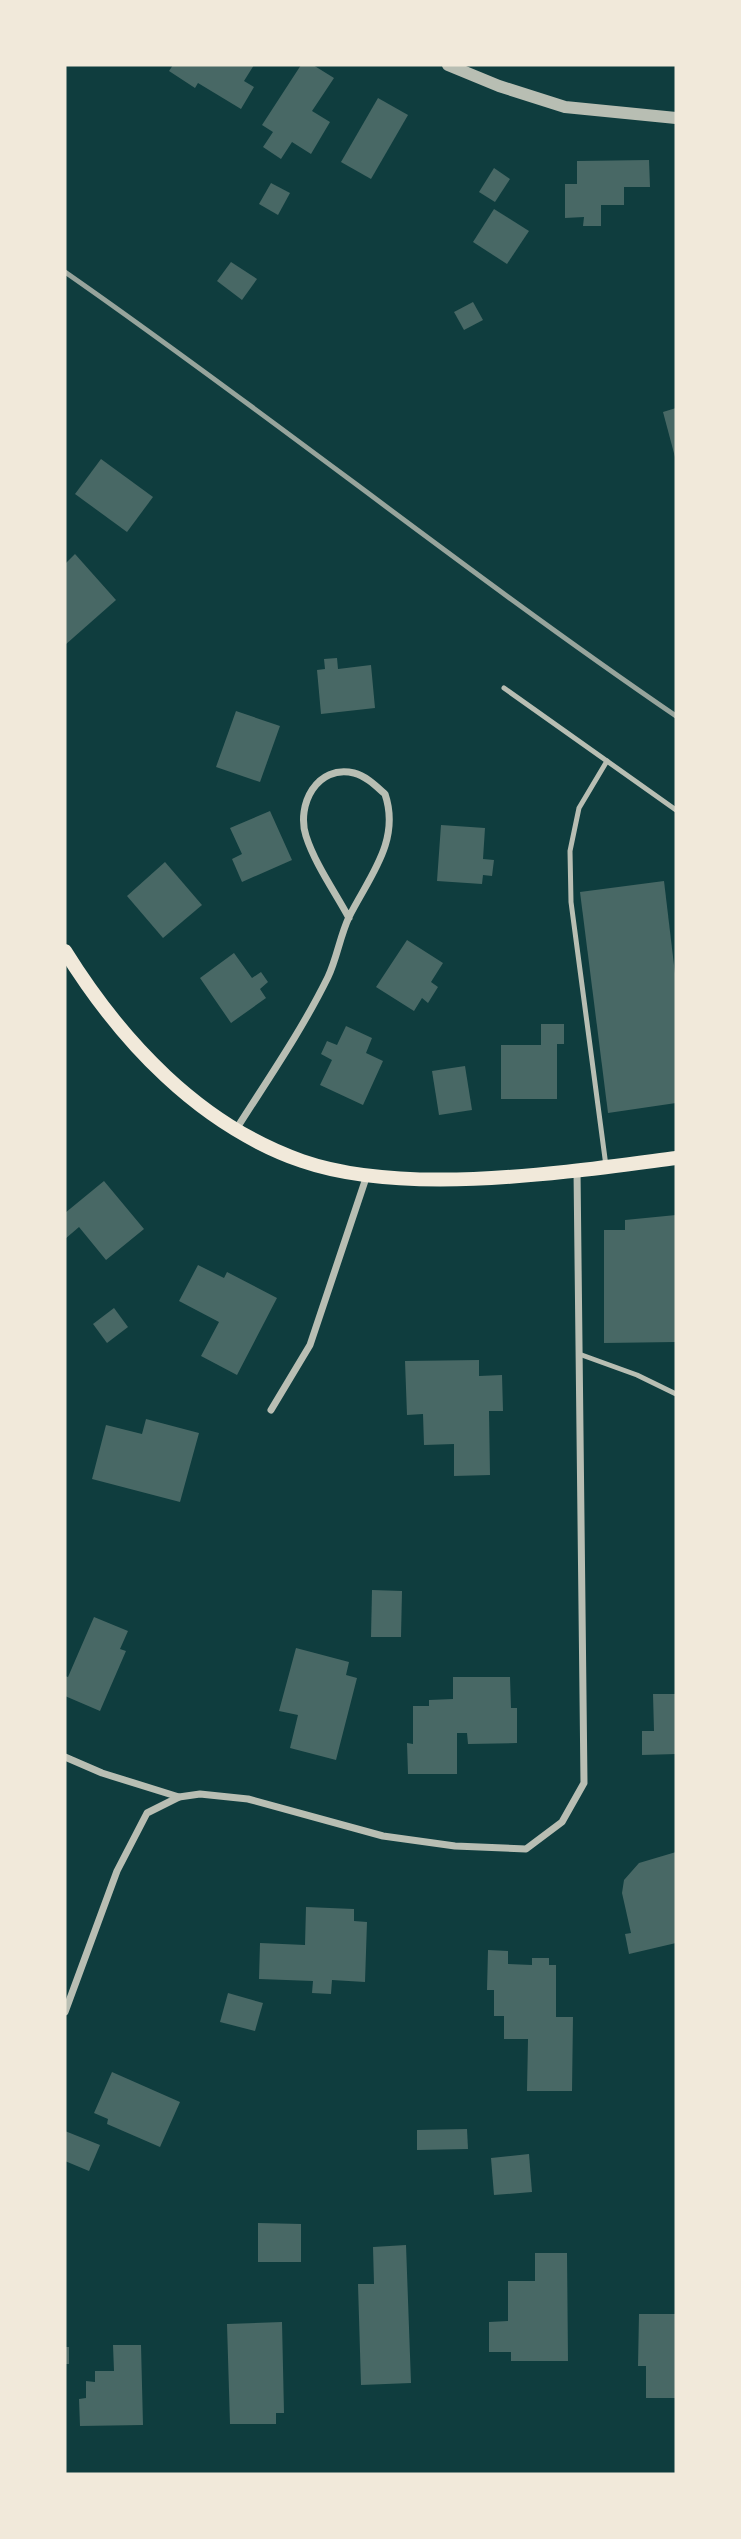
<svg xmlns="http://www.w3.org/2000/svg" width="741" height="2539" font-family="Signika,sans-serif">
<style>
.building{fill:#486865}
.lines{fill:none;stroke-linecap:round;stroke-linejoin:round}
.service{stroke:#b8beb3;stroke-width:5}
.minor{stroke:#b8beb3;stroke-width:7}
.tertiary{stroke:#b8beb3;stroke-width:12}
.secondary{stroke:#f1e9da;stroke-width:14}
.rail{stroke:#97a49c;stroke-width:5}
</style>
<rect width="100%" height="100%" fill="#0f3d3e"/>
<g class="building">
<polygon points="173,65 254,65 244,81 254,87 241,109 198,83 195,88 169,71"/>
<polygon points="301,65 313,65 334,78 312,111 330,122 311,154 292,142 281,159 263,147 273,132 262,125"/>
<polygon points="378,98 408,115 371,179 341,162"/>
<polygon points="649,160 650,187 624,187 624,205 601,205 601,226 583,226 584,217 565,218 565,184 577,184 577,161"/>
<polygon points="494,168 510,179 495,202 479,192"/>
<polygon points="271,183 290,193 278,215 259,204"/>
<polygon points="494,209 529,231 507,264 473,242"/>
<polygon points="231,262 257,279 242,300 217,281"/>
<polygon points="473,302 483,320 464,330 454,312"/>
<polygon points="676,408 676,457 675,457 663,412"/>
<polygon points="101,459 153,497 127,532 75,494"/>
<polygon points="75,554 116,600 65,645 65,564"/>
<polygon points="337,658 338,669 371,665 375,708 321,714 317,670 325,669 324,659"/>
<polygon points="236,711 280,726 260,782 216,767"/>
<polygon points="270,811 292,860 242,882 232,859 242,854 230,828"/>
<polygon points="441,825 485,828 483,859 494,860 492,876 483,875 482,884 437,881"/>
<polygon points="165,862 202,905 163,938 127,896"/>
<polygon points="664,881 676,982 676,1103 608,1113 580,892"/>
<polygon points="407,940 443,963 431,982 438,987 428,1003 422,998 414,1011 376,987"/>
<polygon points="234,953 252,978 261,972 268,982 260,989 266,998 231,1023 200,978"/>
<polygon points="541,1024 564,1024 564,1044 557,1044 557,1099 501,1099 501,1045 541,1045"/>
<polygon points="346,1026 372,1038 366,1053 383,1061 363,1105 320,1085 332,1060 321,1054 327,1041 337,1045"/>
<polygon points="465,1066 472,1110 439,1115 432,1071"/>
<polygon points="104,1181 144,1229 106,1260 79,1227 65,1239 65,1213"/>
<polygon points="676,1215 676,1342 604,1343 604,1230 625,1230 625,1220"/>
<polygon points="198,1265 224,1278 227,1272 277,1298 237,1375 201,1356 219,1322 179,1301"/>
<polygon points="114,1308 128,1327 107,1343 93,1324"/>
<polygon points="479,1360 479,1376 502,1375 503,1411 489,1411 490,1475 454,1476 454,1444 424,1445 423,1414 407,1415 405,1361"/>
<polygon points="146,1419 199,1433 180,1502 92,1479 106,1425 142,1434"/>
<polygon points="372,1590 402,1591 401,1637 371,1637"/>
<polygon points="94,1617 128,1631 120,1649 126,1651 100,1711 65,1696 65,1676 68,1677"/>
<polygon points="296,1648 349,1662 346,1675 357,1678 336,1760 290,1748 298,1715 279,1711"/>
<polygon points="453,1677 510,1677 511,1708 517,1708 517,1743 468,1744 467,1733 457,1733 457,1774 408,1774 407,1743 413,1744 413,1706 429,1706 429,1700 453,1699"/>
<polygon points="653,1694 676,1694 676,1754 642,1755 642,1731 654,1731"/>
<polygon points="676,1852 676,1943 629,1954 625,1934 631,1933 622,1893 624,1880 639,1863"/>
<polygon points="306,1907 354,1909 354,1921 367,1922 365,1982 332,1980 331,1994 312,1993 313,1981 259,1979 260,1943 305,1945"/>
<polygon points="488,1950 508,1951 508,1964 532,1965 532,1958 549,1958 549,1965 556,1965 556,2017 573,2017 572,2091 527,2091 528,2039 504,2039 504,2016 494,2016 494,1990 487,1990"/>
<polygon points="228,1993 263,2003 255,2031 220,2022"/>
<polygon points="112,2072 180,2102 160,2147 107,2124 108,2119 94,2113"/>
<polygon points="467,2129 468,2149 417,2150 417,2130"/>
<polygon points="65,2131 100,2145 89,2171 65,2161"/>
<polygon points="529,2154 532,2192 494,2195 491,2158"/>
<polygon points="258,2223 301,2224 301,2262 258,2262"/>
<polygon points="406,2245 411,2383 361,2385 358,2284 374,2284 373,2247"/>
<polygon points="535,2253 567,2253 568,2361 511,2361 511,2352 489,2352 489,2322 508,2321 508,2281 535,2281"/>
<polygon points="639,2314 676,2314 676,2398 646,2398 646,2366 638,2366"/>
<polygon points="282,2322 284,2413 276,2413 276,2424 230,2424 227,2324"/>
<polygon points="113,2345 141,2345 143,2425 80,2426 79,2399 86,2398 86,2381 95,2382 95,2371 114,2371"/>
<rect x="65" y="2347" width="4" height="17"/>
</g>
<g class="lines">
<g class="service">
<polyline points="504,688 676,810"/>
<polyline points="606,1166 571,902 570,851 579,808 607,761"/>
<polyline points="579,1354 637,1375 676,1394"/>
</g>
<g class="minor">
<path d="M237 1128C268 1079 302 1030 328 977 337 958 340 936 349 917 369 877 401 841 385 794 376 786 366 776 354 773 317 764 296 805 306 836 315 864 335 892 349 918"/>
<polyline points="271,1410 310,1345 367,1175"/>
<polyline points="65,1757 102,1773 179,1797"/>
<polyline points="65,2012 117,1871 147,1813 179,1797 200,1794 248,1799 383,1836 455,1846 526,1849 562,1822 584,1783 577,1170"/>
</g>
<polyline class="tertiary" points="448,65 499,86 565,107 676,118"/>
<path class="secondary" d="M65 951C121 1041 199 1125 302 1161 406 1197 568 1172 676 1158"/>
<path class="rail" d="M65 272C272 416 468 574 676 716"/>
</g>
<rect width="741" height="2539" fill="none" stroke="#f1e9da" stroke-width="133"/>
</svg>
